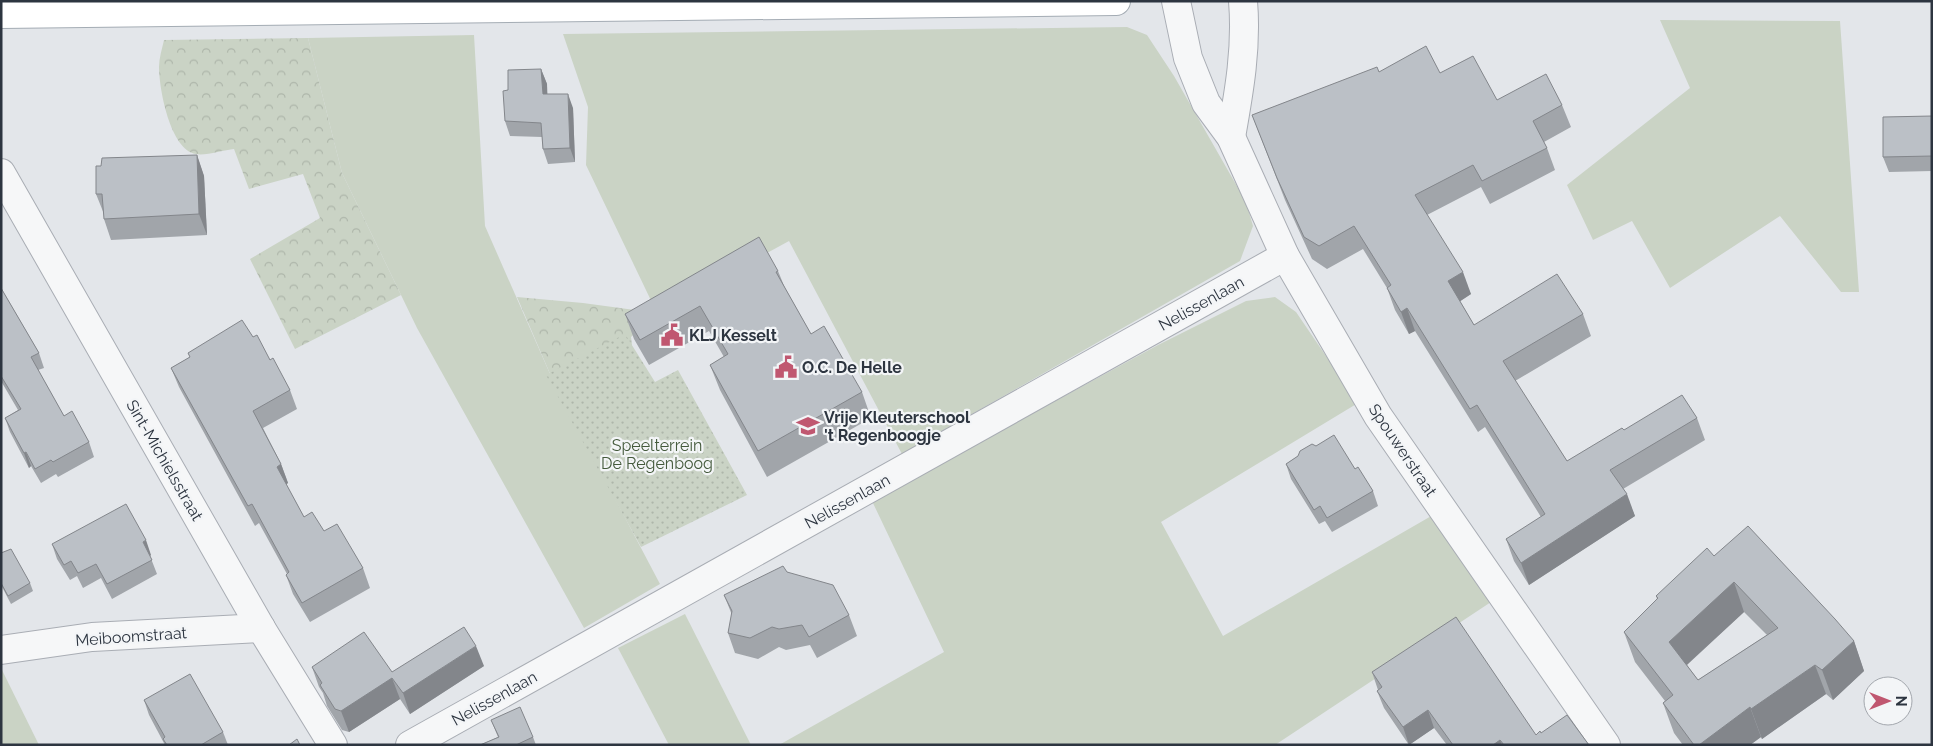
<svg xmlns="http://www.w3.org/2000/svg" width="1933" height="746" font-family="Raleway,sans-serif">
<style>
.grass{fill:#cad3c5}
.forest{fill:url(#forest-crowns)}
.park{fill:url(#park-dots)}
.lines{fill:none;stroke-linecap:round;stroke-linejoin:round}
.minor-casing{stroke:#a9adb4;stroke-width:30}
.major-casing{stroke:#a4acb4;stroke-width:30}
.minor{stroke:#f6f7f8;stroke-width:28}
.major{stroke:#fff;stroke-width:28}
.wall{fill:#a1a5aa;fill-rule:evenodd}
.shaded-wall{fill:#83868b}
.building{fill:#bbc0c6;stroke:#83868b;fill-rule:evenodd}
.labels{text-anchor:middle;stroke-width:4.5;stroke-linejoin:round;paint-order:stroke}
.street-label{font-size:16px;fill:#2d3540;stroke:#f3f5f7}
.poi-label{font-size:16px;font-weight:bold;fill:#2d3540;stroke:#f3f5f7;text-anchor:start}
.park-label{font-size:16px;fill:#445a3c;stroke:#f3f5f7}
</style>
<defs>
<pattern id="forest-crowns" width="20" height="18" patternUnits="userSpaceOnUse" patternTransform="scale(1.25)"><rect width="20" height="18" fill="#cad3c5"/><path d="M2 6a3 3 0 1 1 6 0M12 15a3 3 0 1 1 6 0" fill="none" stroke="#aeb6aa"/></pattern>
<pattern id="park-dots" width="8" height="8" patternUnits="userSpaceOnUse" patternTransform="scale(1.25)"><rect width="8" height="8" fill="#cad3c5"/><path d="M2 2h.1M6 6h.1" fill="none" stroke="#aeb6aa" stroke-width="1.8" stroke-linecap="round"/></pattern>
</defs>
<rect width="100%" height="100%" fill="#e3e6ea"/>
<g class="grass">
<polygon points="1660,20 1840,21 1859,292 1841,292 1780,216 1670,288 1632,221 1593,240 1567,185 1690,88"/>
<polygon points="1127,27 1147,35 1174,76 1246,202 1253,226 1240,261 902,454 789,241 657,313 586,165 588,107 563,34"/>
<polygon points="474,35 485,226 554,383 660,584 584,628 417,328 342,173 308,38"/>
<polygon points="1275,297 1296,312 1358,403 1161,522 1223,636 1433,515 1491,602 1275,745 779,745 944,652 872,501 1158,345 1246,301"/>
<polygon points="685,614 751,745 669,745 618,648"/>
<polygon points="1,668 39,745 1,745"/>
</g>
<g class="forest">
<path d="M308 38 342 173 401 295 295 349 250 259 320 218 303 174 249 189 234 149C224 150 205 156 196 154 170 150 159 88 159 67 159 58 162 49 164 40Z"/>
<polygon points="517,297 583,303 657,313 631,337 632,345 554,383"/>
</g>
<polygon class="park" points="625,334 655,382 678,370 747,495 641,547 546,375"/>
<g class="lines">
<defs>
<g id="minor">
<polyline points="1176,1 1188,58 1206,103 1231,137 1285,256 1378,416 1606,745"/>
<path d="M1231 137C1239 92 1247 48 1243 1"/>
<polyline points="1,173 261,628 333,745"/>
<polyline points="1,650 92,637 261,628"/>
<polyline points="410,745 1285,256"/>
</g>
<polyline id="major" points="1,14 1116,1"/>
</defs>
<use href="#minor" class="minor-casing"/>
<use href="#major" class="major-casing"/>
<use href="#minor" class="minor"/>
<use href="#major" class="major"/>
</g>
<g class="wall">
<polygon points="541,69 547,84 547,94 573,108 575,162 548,164 543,149 542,137 510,136 505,121 508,90"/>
<polygon points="1379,72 1440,73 1497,100 1562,105 1571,127 1544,142 1547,148 1555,170 1490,204 1481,187 1427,215 1471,294 1460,301 1474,325 1583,314 1591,336 1515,381 1567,461 1624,430 1697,418 1705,440 1623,489 1635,516 1529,585 1514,561 1506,539 1541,517 1485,427 1478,432 1415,331 1409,334 1395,310 1387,288 1363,249 1327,269 1312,259 1285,200 1252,115"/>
<polygon points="1932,116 1932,171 1889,172 1883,157"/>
<polygon points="197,155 204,176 207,235 111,240 104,219 104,214 96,194"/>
<polygon points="778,271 785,288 811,334 862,392 871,418 767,477 720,390 710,365 724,357 709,331 649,365 634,339 625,314"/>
<polygon points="1,288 39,353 44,368 38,370 64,416 89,442 94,457 58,477 56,474 41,483 31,466 29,468 10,432 5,418 18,410 1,381"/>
<polygon points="253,337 270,360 290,390 297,409 263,428 281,464 288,483 286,484 304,517 324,531 363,568 370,588 310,622 293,594 286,575 287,574 259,523 255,526 179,387 171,368 190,357 188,353"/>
<polygon points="1298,456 1355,469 1373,491 1378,506 1332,532 1325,521 1319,524 1291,479 1286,464"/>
<polygon points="52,544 151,555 150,556 157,574 112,599 101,578 83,588 77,576 70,580 57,559"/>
<polygon points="1,553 30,583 33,591 11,604 1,585"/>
<path d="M1714 556 1854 641 1864 671 1833 700 1826 694 1762 739 1761 737 1750 745H1683L1674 733 1663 703 1665 701 1635 662 1624 632 1657 599 1656 596ZM1744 612 1767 635 1698 680 1687 665Z"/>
<polygon points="787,572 849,615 857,636 817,658 810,645 786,650 779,647 758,659 735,653 728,633 732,615 724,595"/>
<polygon points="484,666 410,714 400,699 349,732 342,730 327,706 323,693 319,687 312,667 392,672"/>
<polygon points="1372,672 1536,735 1541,733 1589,745 1447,745 1434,728 1409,745 1384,708 1377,691 1378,690"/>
<polygon points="144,700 223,732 228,745 165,745 149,715"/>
<polygon points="491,720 533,737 536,745 480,745 498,737"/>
</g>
<g class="shaded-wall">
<polygon points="541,69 547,84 548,109 543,94"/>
<polygon points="568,94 573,108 575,162 570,148"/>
<polygon points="197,155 204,176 207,235 199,214"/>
<polygon points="1463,272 1471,294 1456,304 1448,281"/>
<polygon points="1407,308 1415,331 1409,334 1401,312"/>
<polygon points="26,452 31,466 29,468 24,453"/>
<polygon points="281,464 288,483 284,486 277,467"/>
<polygon points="1627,494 1635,516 1529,585 1521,563"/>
<polygon points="146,540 151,555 148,557 143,542"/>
<polygon points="1734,582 1744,612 1680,671 1669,642"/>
<polygon points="1854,641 1864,671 1833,700 1822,670"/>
<polygon points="476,646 484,666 410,714 403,693"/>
<polygon points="1815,665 1826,694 1762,739 1751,709"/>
<polygon points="392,678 400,699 349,732 341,711"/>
<polygon points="1750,707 1761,737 1750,745 1699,745"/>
<polygon points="1428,710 1434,728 1409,745 1403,727"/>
<polygon points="1500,740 1502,745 1493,745"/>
</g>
<g class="building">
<polygon points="1426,46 1440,73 1473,56 1497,100 1546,74 1562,105 1533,121 1547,148 1482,181 1473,165 1415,195 1463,272 1448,281 1474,325 1557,274 1583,314 1503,361 1567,461 1622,428 1624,430 1682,395 1697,418 1610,470 1627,494 1521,563 1506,539 1545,514 1477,405 1470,409 1407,308 1401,312 1387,288 1391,285 1354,226 1319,246 1304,237 1277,178 1252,115 1377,67 1379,72"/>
<polygon points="541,69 543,94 568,94 570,148 543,149 541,123 505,121 503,91 508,90 508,70"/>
<polygon points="1932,116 1932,156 1883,157 1883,117"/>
<polygon points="197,155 199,214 104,219 102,194 96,194 96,166 101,166 102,158"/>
<polygon points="759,237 778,271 776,272 811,334 824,326 862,392 758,451 710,365 728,354 700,306 640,340 625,314"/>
<polygon points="1,288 39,353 31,357 64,416 72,411 89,442 53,462 51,460 35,469 26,452 24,453 5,418 21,409 1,376"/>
<polygon points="242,320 253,337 257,335 270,360 273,358 290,390 253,411 281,464 277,467 304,517 312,512 324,531 337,524 363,568 302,603 286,575 289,572 252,504 248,506 171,368 190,357 188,353"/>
<polygon points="1334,435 1355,469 1358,467 1373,491 1327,518 1320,506 1314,510 1286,464 1298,456 1300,451 1312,444 1316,446"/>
<polygon points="126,504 146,540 143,542 152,560 107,584 96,564 78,573 71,561 64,565 52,544"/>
<path d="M1748 526 1835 619 1854 641 1822 670 1815 665 1751 709 1750 707 1699 745H1694L1663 703 1673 695 1624 632 1658 598 1656 596 1707 548 1714 556ZM1734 582 1778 628 1698 680 1669 642Z"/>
<polygon points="11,549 30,583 8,596 1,583 1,553"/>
<polygon points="783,566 787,572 833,585 849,615 809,637 802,625 779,629 772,627 750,638 728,633 732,611 724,595"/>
<polygon points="1456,617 1536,735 1540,731 1541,733 1567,715 1589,745 1504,745 1500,740 1493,745 1453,745 1428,710 1403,727 1377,691 1382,687 1372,672"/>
<polygon points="464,627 476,646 403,693 392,678 341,711 335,709 320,685 322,683 312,667 364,632 392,672"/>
<polygon points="190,674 223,732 201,745 167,745 163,739 165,737 144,700"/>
<polygon points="520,707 533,737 516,745 480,745 499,737 491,720"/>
<polygon points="297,739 300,745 289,745"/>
</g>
<defs>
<symbol id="civic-bare" viewBox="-9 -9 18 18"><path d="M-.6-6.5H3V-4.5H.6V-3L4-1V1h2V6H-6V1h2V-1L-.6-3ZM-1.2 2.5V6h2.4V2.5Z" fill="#c05770" stroke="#f3f5f7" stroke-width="2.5" paint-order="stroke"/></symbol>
<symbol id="school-bare" viewBox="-9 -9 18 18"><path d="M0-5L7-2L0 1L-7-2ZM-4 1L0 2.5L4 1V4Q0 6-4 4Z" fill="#c05770" stroke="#f3f5f7" stroke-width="2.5" paint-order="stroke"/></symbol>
</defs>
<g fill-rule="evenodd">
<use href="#civic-bare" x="656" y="319" width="32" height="32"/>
<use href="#civic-bare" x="770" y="351" width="32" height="32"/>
<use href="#school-bare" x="792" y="410" width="32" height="32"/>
</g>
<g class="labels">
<g class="street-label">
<text transform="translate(1201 303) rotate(-29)" y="6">Nelissenlaan</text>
<text transform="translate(1403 450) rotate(56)" y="6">Spouwerstraat</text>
<text transform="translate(165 460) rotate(60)" y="6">Sint-Michielsstraat</text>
<text transform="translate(847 501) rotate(-29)" y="6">Nelissenlaan</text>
<text transform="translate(131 636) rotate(-4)" y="6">Meiboomstraat</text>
<text transform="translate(494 698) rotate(-29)" y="6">Nelissenlaan</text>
</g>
<g class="poi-label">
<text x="689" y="341">KLJ Kesselt</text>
<text x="802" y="373">O.C. De Helle</text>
<text x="824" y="423">Vrije Kleuterschool<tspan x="824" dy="18">'t Regenboogje</tspan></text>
</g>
<g class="park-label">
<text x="657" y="451">Speelterrein<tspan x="657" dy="18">De Regenboog</tspan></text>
</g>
</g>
<rect width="1933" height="746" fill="none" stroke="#2d3540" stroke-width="5"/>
<g transform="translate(1888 701) rotate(90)"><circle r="24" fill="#f3f5f7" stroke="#a4a8ae"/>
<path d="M0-4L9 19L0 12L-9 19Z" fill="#c05770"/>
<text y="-8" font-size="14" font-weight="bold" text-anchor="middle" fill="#2d3540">N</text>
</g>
</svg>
